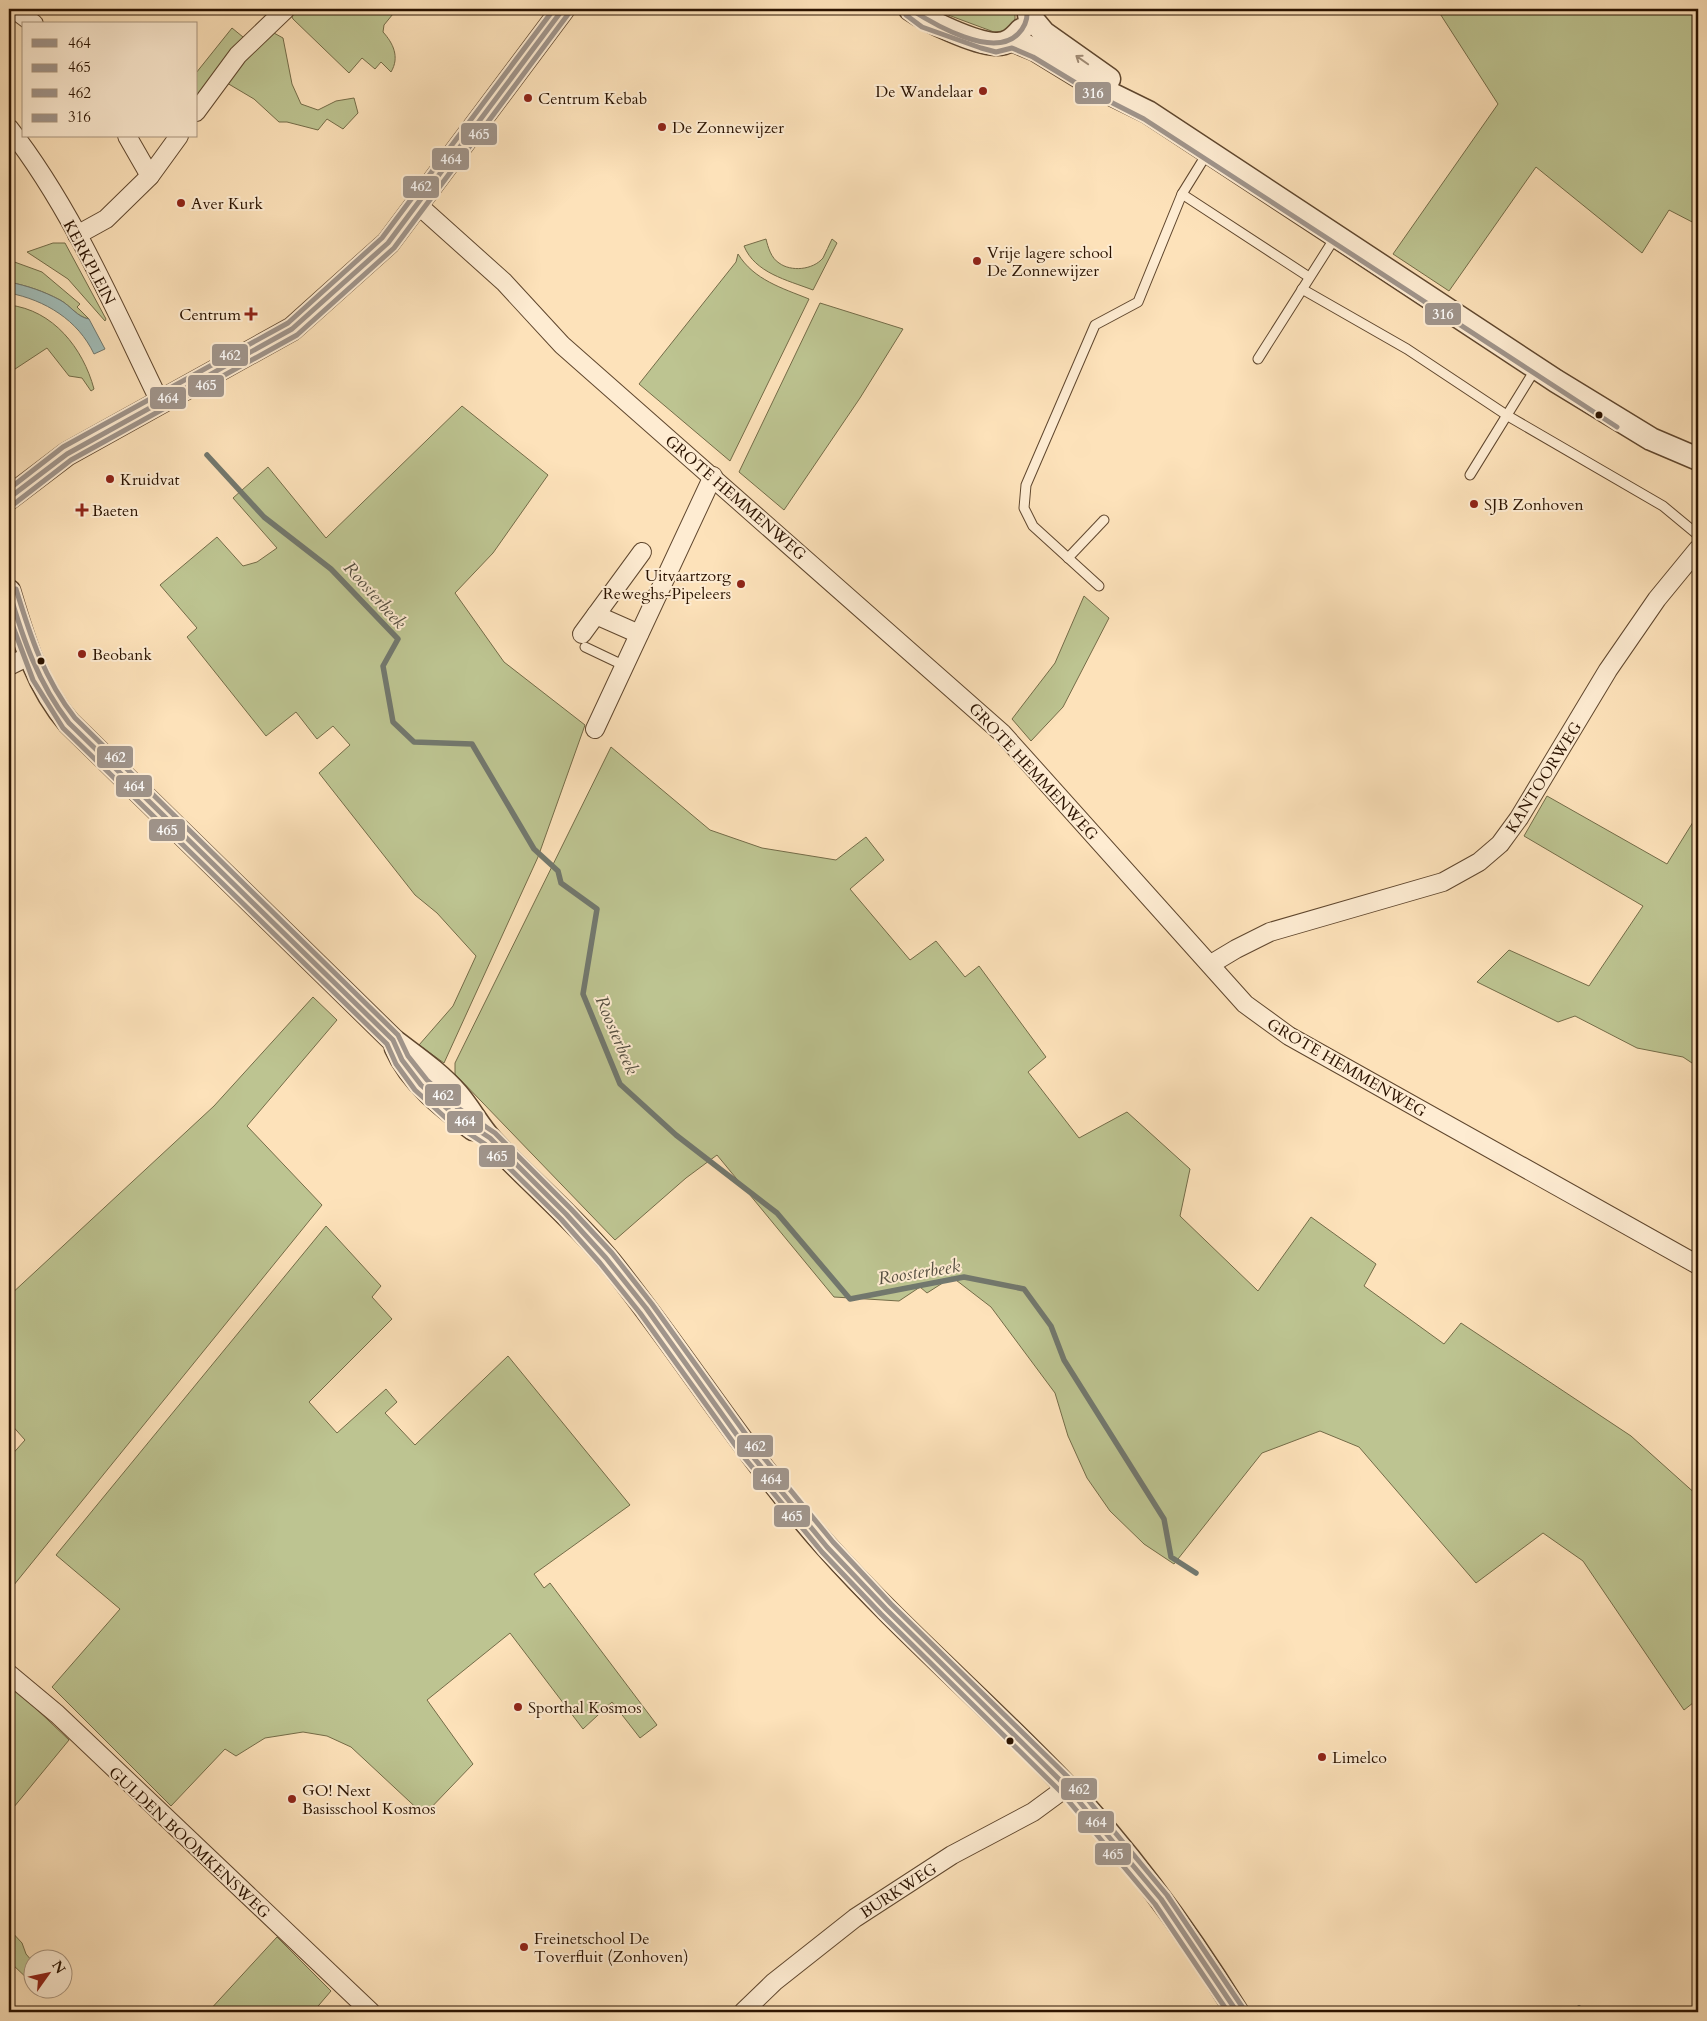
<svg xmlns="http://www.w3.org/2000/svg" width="1707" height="2021" font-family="Cardo,serif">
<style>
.green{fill:#bdc491;stroke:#746c48}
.water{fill:#a1bcb7;stroke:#72786e}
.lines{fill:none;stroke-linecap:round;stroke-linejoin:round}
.stream{stroke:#72786e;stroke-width:5.5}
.service-casing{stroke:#60472e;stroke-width:11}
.minor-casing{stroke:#60472e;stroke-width:20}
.tertiary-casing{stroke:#60472e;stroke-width:25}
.service{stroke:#feecd2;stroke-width:9}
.minor{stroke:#feecd2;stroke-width:18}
.tertiary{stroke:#feecd2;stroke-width:22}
.bus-1-casing{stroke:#feecd2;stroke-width:9}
.bus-2-casing{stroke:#feecd2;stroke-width:9}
.bus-3-casing{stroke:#feecd2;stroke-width:9}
.bus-4-casing{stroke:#feecd2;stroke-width:9}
.bus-1{stroke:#a0958c;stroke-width:5}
.bus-2{stroke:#a0958c;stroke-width:5}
.bus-3{stroke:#a0958c;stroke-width:5}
.bus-4{stroke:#a0958c;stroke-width:5}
.oneway{stroke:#9f8a74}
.poi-dot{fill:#8f2418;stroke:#feecd2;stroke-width:2}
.bus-dot{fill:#2b1300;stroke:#feecd2;stroke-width:2}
.labels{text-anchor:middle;stroke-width:4;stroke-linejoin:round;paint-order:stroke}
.poi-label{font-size:16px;fill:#2b1300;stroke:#feecd2;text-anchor:start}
.street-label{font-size:16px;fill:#2b1300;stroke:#feecd2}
.water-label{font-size:18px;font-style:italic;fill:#544e40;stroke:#feecd2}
.line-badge{stroke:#feecd2;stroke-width:2}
.badge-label{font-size:14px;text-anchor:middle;font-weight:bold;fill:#fff}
</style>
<rect width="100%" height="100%" fill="#fde2ba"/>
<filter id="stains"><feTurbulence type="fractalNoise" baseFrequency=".004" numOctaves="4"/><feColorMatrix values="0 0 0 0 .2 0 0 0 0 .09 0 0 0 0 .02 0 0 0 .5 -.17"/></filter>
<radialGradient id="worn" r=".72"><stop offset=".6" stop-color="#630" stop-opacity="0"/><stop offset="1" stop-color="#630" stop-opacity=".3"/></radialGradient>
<g class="green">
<path d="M299 9H397L384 25 383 32C393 43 400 57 391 72L381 62 375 69 362 58 349 73 293 19 291 15Z"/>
<polygon points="932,9 1015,9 1015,23 1004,31 994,32"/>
<polygon points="1437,9 1698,9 1698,225 1669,210 1642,253 1536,167 1449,291 1393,254 1498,104"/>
<polygon points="232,28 243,37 196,99 196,73"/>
<polygon points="274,33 283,38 292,84 301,104 318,110 336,101 354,98 358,113 343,129 327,119 318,130 287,122 279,122 254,99 227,83 259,39"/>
<path d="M766 239C768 247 771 258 779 263 791 272 813 270 823 258 826 252 829 245 832 239L837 243 813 290C787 280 755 273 744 246Z"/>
<polygon points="53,243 65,243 106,319 105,321 68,279 27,252"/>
<path d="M738 254C754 280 782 288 809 299L730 461 639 384 736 262Z"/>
<path d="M9 260 42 272 80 304 77 307 89 319C77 317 71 306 60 300 43 291 28 286 9 282Z"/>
<polygon points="820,303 903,329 860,398 784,510 739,472"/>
<path d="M9 305C53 310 83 348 94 389L91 391 82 378 69 376 47 348 9 373Z"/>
<polygon points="462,406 548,475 493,553 455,593 504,662 585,725 538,857 444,1063 419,1045 453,1006 476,956 437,913 415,895 319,773 350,745 333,726 317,739 296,712 266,736 187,637 197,628 160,585 217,537 243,566 257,562 277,548 233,498 268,467 326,538"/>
<polygon points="1084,596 1109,618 1063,707 1031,741 1012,719 1055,663"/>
<polygon points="611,747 710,830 762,848 836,860 866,837 884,860 850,889 910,960 936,941 965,977 979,966 1046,1057 1028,1072 1079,1138 1127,1112 1190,1169 1180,1216 1258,1291 1311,1217 1376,1264 1364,1286 1444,1344 1461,1323 1631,1436 1698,1496 1698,1699 1684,1710 1583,1561 1543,1533 1476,1583 1359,1447 1320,1431 1262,1453 1174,1564 1144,1544 1110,1511 1087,1478 1068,1436 1055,1393 991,1307 952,1277 927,1293 920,1287 899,1301 834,1297 717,1155 686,1178 615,1240 455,1074 455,1063"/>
<polygon points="1547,796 1667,864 1698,814 1698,1067 1683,1057 1637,1048 1575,1016 1558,1022 1477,982 1509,950 1589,986 1643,906 1524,836"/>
<polygon points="313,997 337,1020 247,1126 322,1205 9,1591 9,1458 25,1440 9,1422 9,1296 214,1106"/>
<polygon points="326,1226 381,1286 372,1297 392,1319 309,1402 337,1433 386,1389 397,1402 385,1413 415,1445 508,1356 630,1505 534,1574 544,1588 550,1583 657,1725 640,1738 612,1702 583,1729 510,1633 427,1700 473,1764 424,1815 351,1747 327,1736 303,1732 265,1738 236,1756 225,1749 171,1806 52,1687 120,1609 56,1555"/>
<polygon points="9,1683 69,1740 9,1813"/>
<polygon points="9,1929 22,1943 26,1954 32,1961 32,1983 12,1964 9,1966"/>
<polygon points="277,1937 331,1991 313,2012 208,2012"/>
</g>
<path class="water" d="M9 282C28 286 43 291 60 300 71 306 77 317 89 319L105 349 94 354C78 320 45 300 9 293Z"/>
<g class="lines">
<g class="stream">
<polyline points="207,455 264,517 331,569 398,639 383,666 393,722 414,742 472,744 534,849 558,871 561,883 597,909 583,994 620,1084 676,1135 777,1213 850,1299 964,1277 1024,1289 1051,1326 1064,1360 1164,1519 1171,1557 1196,1573"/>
<polyline points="1579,2008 1583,2012"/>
</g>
<defs>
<g id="service">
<polyline points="1182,194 1309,277"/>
<polyline points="1302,289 1407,349 1508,416 1663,506 1698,535"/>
<polyline points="1258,359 1336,236"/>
<polyline points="1470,475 1536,368"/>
<polyline points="1068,558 1104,520"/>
<polyline points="1099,586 1033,526 1024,508 1026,485 1095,325 1138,302 1182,194 1208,152"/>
<polyline points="585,647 625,666"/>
</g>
<g id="minor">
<polyline points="14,9 34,24"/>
<polyline points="196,112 238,55 286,9"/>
<path d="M9 128C73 210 115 310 160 402"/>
<polyline points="127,136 150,176"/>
<polyline points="417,204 504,282 562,345 1002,733 1245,1004 1289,1036 1698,1265"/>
<polyline points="77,235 106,219 150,176 179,136"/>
<polyline points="596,615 639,634"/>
<polyline points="582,634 642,552"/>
<polyline points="9,666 29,656"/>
<polyline points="595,729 713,476"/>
<polyline points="1211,964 1236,949 1270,932 1443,882 1479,862 1500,844 1519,818 1608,670 1657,599 1698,549"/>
<polyline points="9,1674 57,1714 371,2012"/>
<polyline points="743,2012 774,1982 855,1918 952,1855 1033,1812 1067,1787"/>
</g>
<g id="tertiary">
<path d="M910 9C927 21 974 43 995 44 1007 45 1014 38 1021 30"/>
<polyline points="1029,15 1044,33 1109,79"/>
<polyline points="1012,40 1036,50 1093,85 1148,112 1556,381 1651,439 1698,459"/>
<polyline points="9,498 67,454 292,329 388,243 563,9"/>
<path d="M9 591C23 638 36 685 69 723L393 1040C415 1057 439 1073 457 1094 470 1109 479 1127 492 1141 530 1182 574 1218 610 1262 684 1355 747 1457 826 1546 901 1630 987 1703 1065 1785 1131 1853 1187 1932 1237 2012"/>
<path d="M396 1048C411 1082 444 1107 473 1129"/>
</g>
</defs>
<use href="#service" class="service-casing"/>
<use href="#minor" class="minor-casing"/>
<use href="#tertiary" class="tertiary-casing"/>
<use href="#service" class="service"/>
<use href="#minor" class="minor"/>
<use href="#tertiary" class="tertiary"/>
<defs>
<g id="bus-1">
<path d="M910 9C935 25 993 59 1018 34 1025 27 1028 19 1027 9"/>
<polyline points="9,498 67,454 292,329 388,243 563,9"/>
<path d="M9 591C23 639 38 683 69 723L393 1040 402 1060 421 1085 453 1114 490 1138 566 1214 606 1258 646 1308 749 1452 827 1547 886 1609 1067 1787 1161 1899 1237 2012"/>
</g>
<g id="bus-2">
<polyline points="14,504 71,460 297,335 394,248 569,13"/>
<polyline points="9,616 33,680 63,728 387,1044 396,1064 415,1090 448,1120 485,1144 561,1219 600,1263 640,1313 743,1456 822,1552 881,1614 1061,1792 1155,1904 1228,2012"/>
</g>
<g id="bus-3">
<polyline points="9,489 63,447 288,323 382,238 554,9"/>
<path d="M16 589C30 635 44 679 75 718L398 1035 408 1056 427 1080 458 1108 495 1133 571 1209 612 1253 652 1304 755 1447 833 1542 891 1604 1073 1782 1167 1895 1243 2008"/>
</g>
<polyline id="bus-4" points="906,15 922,27 981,48 996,52 1012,48 1033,57 1089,91 1144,119 1617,427"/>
</defs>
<use href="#bus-1" class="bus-1-casing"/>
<use href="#bus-2" class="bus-2-casing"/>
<use href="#bus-3" class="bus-3-casing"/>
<use href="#bus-4" class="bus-4-casing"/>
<use href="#bus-1" class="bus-1"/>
<use href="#bus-2" class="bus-2"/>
<use href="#bus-3" class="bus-3"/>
<use href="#bus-4" class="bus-4"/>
</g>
<defs><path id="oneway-shaft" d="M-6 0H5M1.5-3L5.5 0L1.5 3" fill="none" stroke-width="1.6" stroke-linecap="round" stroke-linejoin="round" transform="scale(1.25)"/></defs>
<use class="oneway" href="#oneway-shaft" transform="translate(1082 60) rotate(-145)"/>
<g class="poi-dot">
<circle cx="983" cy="91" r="5"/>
<circle cx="528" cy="98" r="5"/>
<circle cx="662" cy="127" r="5"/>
<circle cx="181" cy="203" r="5"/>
<circle cx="977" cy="261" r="5"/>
<path d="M248.5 306.5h5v5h5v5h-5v5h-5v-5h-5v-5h5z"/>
<circle cx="110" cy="479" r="5"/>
<circle cx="1474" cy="504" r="5"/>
<path d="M79.5 502.5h5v5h5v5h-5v5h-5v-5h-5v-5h5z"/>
<circle cx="741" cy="584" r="5"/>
<circle cx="82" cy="654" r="5"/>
<circle cx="518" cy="1707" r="5"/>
<circle cx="1322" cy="1757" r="5"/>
<circle cx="292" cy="1799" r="5"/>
<circle cx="524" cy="1947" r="5"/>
</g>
<g class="bus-dot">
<circle cx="1599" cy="415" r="4.5"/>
<circle cx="41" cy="661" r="4.5"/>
<circle cx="1010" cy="1741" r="4.5"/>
</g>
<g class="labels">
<g class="poi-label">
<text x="973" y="97" text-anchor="end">De Wandelaar</text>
<text x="538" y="104">Centrum Kebab</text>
<text x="672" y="133">De Zonnewijzer</text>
<text x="191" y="209">Aver Kurk</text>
<text x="987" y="258">Vrije lagere school<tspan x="987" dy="18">De Zonnewijzer</tspan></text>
<text x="241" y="320" text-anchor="end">Centrum</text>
<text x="120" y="485">Kruidvat</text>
<text x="1484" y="510">SJB Zonhoven</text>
<text x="92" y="516">Baeten</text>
<text x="731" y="581" text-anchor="end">Uitvaartzorg<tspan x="731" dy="18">Reweghs-Pipeleers</tspan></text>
<text x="92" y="660">Beobank</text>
<text x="528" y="1713">Sporthal Kosmos</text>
<text x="1332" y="1763">Limelco</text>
<text x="302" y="1796">GO! Next<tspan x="302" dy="18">Basisschool Kosmos</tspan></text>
<text x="534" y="1944">Freinetschool De<tspan x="534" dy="18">Toverfluit (Zonhoven)</tspan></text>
</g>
<g class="street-label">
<text transform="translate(90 262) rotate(62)" y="6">KERKPLEIN</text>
<text transform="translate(736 497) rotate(41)" y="6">GROTE HEMMENWEG</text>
<text transform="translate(1034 771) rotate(47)" y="6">GROTE HEMMENWEG</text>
<text transform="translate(1543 777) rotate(-58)" y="6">KANTOORWEG</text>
<text transform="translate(1347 1067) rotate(30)" y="6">GROTE HEMMENWEG</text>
<text transform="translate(190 1842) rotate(43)" y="6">GULDEN BOOMKENSWEG</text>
<text transform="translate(898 1890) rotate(-33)" y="6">BURKWEG</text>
</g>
<g class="water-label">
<text transform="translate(375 595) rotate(48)" y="6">Roosterbeek</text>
<text transform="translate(617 1035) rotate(67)" y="6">Roosterbeek</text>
<text transform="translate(919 1272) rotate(-9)" y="6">Roosterbeek</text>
</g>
</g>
<g class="line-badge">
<rect x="1074" y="81" width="38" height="24" rx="5" fill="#a0958c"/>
<rect x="460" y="122" width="38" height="24" rx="5" fill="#a0958c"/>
<rect x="431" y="147" width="39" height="24" rx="5" fill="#a0958c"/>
<rect x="402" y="175" width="38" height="24" rx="5" fill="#a0958c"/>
<rect x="1424" y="302" width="38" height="24" rx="5" fill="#a0958c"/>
<rect x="211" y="343" width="38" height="24" rx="5" fill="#a0958c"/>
<rect x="187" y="374" width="38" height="24" rx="5" fill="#a0958c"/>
<rect x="149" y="386" width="38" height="24" rx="5" fill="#a0958c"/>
<rect x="96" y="745" width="38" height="24" rx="5" fill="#a0958c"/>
<rect x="115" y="774" width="38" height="24" rx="5" fill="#a0958c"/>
<rect x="148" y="818" width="38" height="24" rx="5" fill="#a0958c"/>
<rect x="424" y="1083" width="38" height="24" rx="5" fill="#a0958c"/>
<rect x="446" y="1110" width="38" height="24" rx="5" fill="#a0958c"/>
<rect x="478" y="1144" width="38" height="24" rx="5" fill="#a0958c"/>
<rect x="736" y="1434" width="38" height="24" rx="5" fill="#a0958c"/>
<rect x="752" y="1467" width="38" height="24" rx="5" fill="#a0958c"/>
<rect x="773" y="1504" width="38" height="24" rx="5" fill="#a0958c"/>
<rect x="1060" y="1777" width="38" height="24" rx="5" fill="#a0958c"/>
<rect x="1077" y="1810" width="38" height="24" rx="5" fill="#a0958c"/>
<rect x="1094" y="1842" width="38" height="24" rx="5" fill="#a0958c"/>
</g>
<g class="badge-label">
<text x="1093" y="98">316</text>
<text x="479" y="139">465</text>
<text x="451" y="164">464</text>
<text x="421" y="191">462</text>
<text x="1443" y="319">316</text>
<text x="230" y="360">462</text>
<text x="206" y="390">465</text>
<text x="168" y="403">464</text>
<text x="115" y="762">462</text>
<text x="134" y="791">464</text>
<text x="167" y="835">465</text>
<text x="443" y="1100">462</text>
<text x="465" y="1126">464</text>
<text x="497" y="1161">465</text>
<text x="755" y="1451">462</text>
<text x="771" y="1484">464</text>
<text x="792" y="1521">465</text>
<text x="1079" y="1794">462</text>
<text x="1096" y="1827">464</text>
<text x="1113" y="1859">465</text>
</g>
<rect width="1707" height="2021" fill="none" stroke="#fde2ba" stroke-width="30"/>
<rect x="10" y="10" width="1687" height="2001" fill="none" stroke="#2b1300" stroke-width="2.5"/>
<rect x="15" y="15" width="1677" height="1991" fill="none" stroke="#2b1300"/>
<rect x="22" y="22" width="175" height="115" fill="#feecd2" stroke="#aa957e"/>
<rect x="32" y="39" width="25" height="8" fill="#a0958c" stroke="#aa957e"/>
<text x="68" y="48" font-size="15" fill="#2b1300">464</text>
<rect x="32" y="64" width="25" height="8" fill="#a0958c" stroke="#aa957e"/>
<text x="68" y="72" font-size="15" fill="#2b1300">465</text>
<rect x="32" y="89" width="25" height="8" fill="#a0958c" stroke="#aa957e"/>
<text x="68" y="98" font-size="15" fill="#2b1300">462</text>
<rect x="32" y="114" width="25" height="8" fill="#a0958c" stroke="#aa957e"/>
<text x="68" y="122" font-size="15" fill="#2b1300">316</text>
<g transform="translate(48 1974) rotate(57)"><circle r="24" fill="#feecd2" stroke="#aa957e"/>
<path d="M0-4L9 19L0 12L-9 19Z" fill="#8f2418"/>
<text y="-8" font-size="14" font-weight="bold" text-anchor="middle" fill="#2b1300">N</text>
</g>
<rect width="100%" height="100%" filter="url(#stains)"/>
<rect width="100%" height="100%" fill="url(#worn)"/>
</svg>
